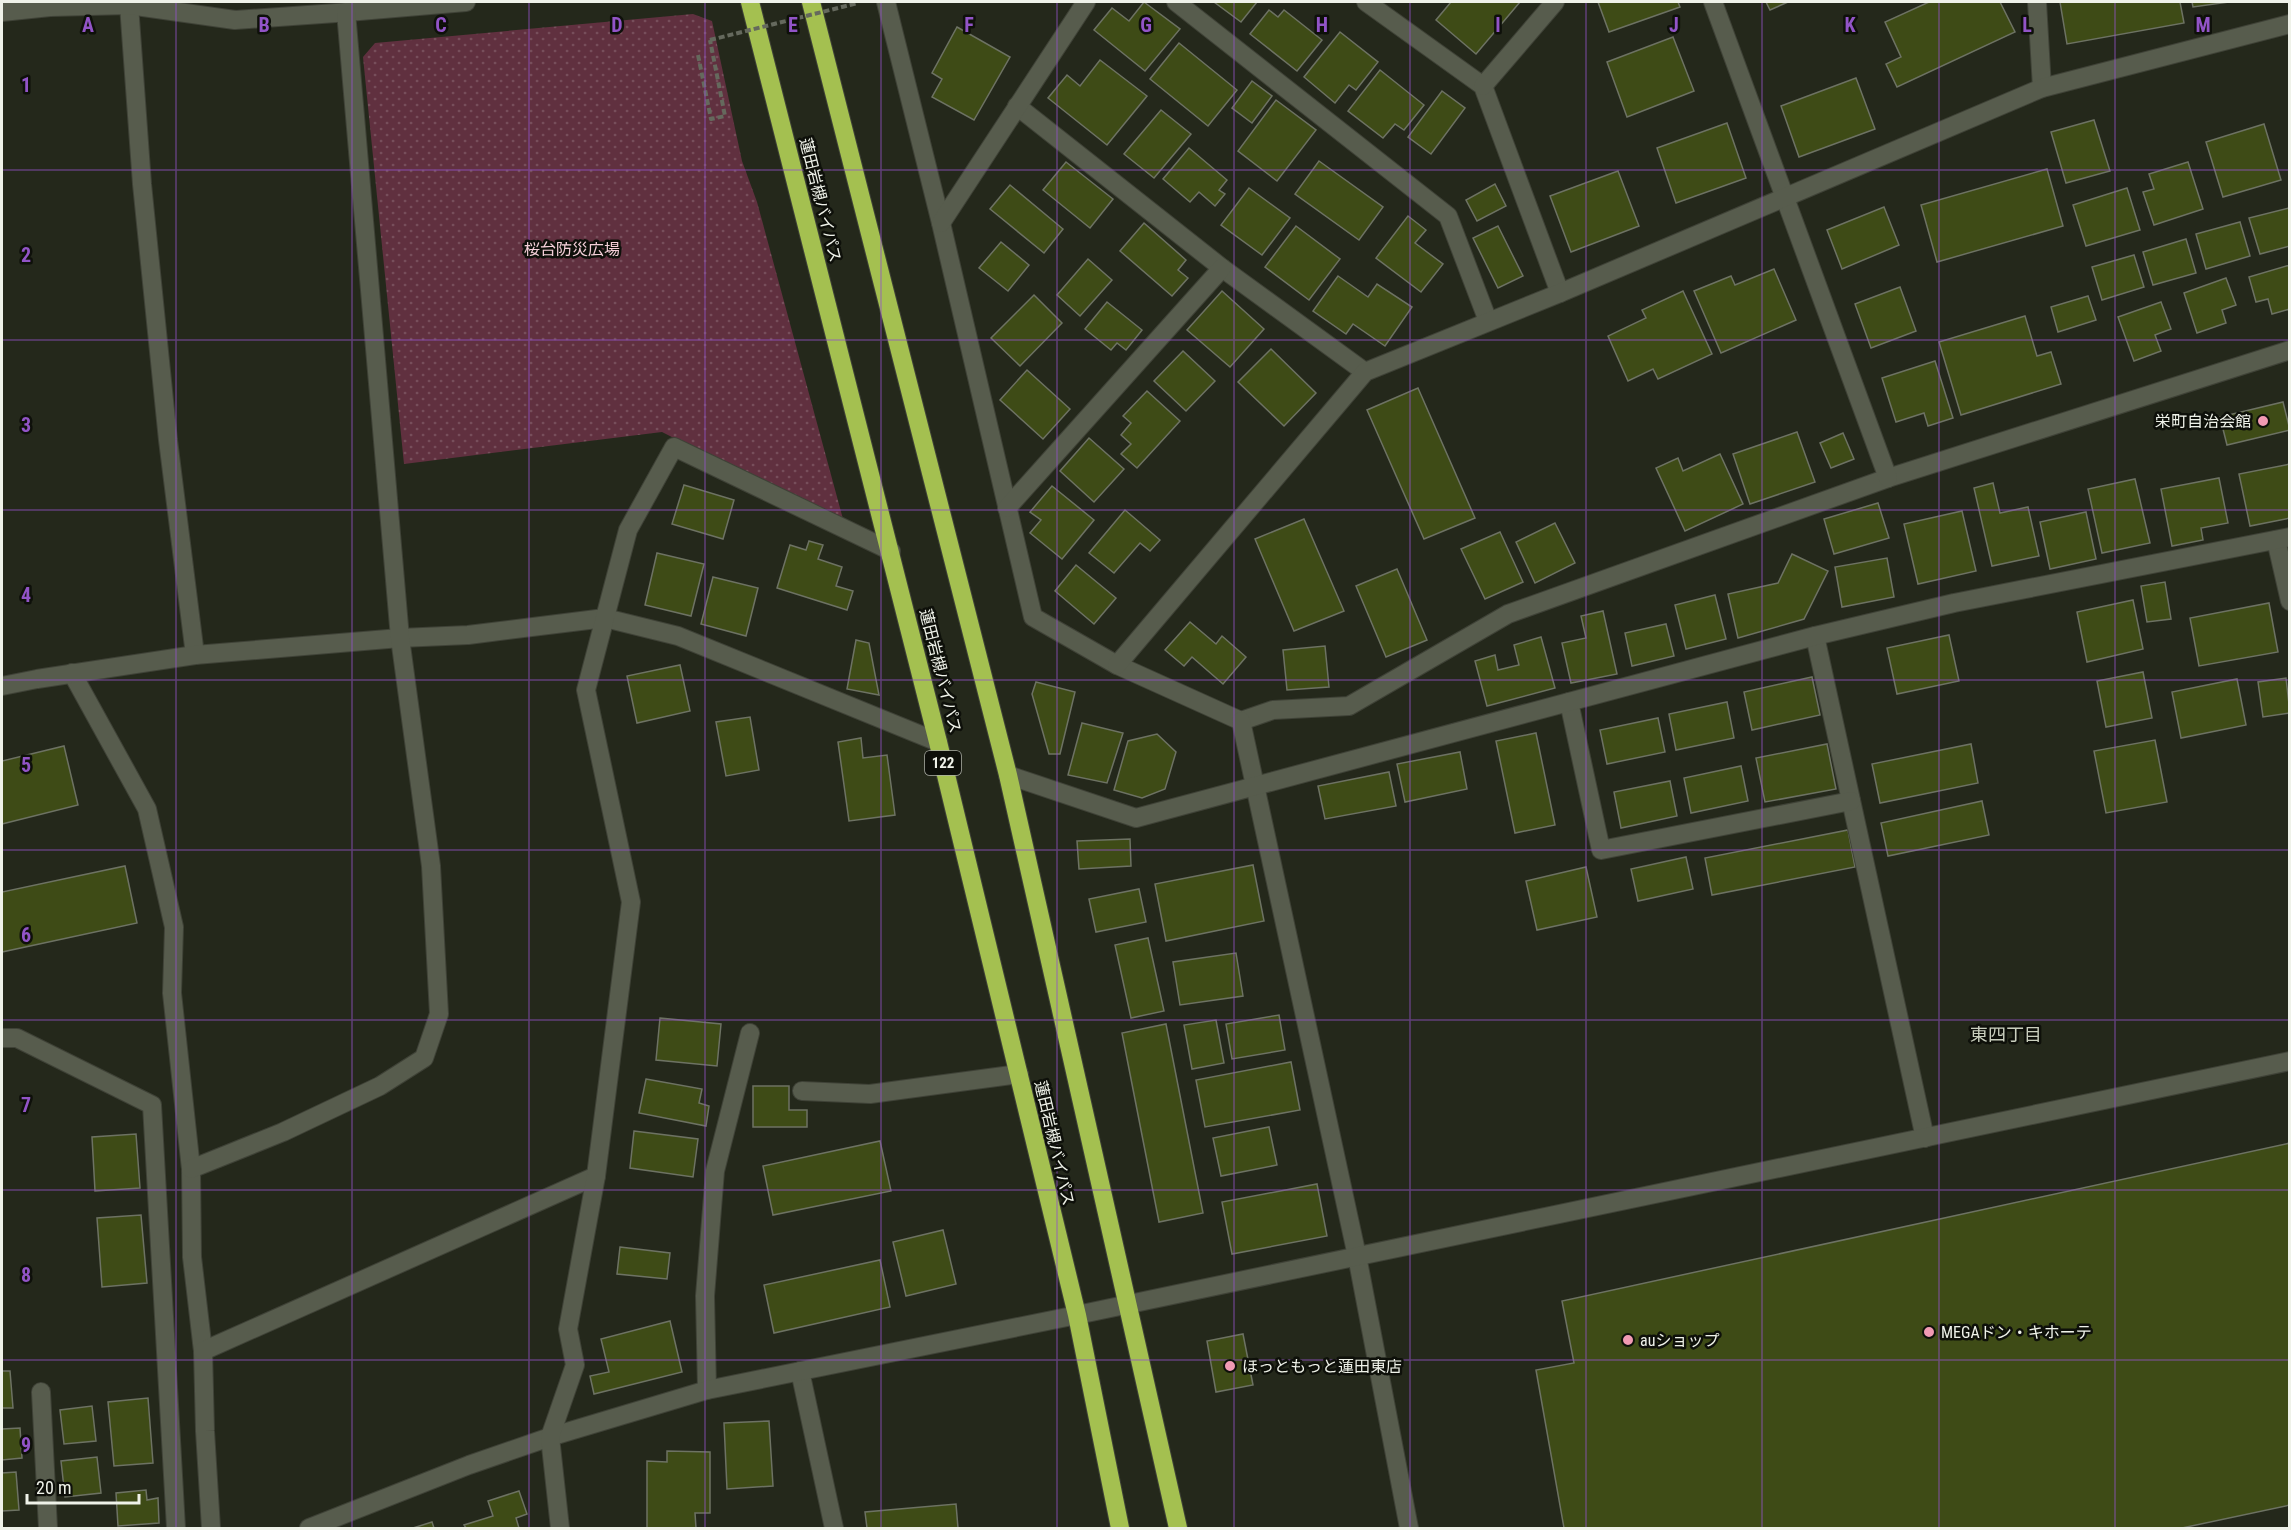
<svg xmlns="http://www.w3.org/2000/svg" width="2291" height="1530" font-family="'Roboto Condensed','Noto Sans JP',sans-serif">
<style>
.grass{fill:url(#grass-dots)}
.building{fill:#3e4b16;stroke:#6d7263;stroke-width:1.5}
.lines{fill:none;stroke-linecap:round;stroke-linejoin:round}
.minor-casing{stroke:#3f4237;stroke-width:20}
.highway-casing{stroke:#3f4237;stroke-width:20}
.path{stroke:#65695d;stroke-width:4;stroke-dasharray:6 3;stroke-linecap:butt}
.minor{stroke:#575c4d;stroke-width:18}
.highway{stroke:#a4c050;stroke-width:18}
.path-bridge{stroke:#65695d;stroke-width:4;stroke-dasharray:6 3;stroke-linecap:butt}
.grid{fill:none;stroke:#9254c7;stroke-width:1.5;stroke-opacity:0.55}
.poi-dot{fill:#f19ab3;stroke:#0e100a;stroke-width:2}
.labels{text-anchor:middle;stroke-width:5;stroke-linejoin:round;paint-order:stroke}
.shield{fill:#0e100a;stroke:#acaea6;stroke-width:1.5}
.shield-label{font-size:15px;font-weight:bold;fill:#eff2e9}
.street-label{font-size:16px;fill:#eff2e9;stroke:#0e100a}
.park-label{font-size:16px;fill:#f4cfd8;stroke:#0e100a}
.poi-label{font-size:16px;fill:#eff2e9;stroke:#0e100a;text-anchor:start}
.neighbourhood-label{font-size:18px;fill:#cacfbe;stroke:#0e100a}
.grid-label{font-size:20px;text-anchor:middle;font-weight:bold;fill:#9254c7;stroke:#0e100a;stroke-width:5;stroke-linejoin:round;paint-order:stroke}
</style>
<defs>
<pattern id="grass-dots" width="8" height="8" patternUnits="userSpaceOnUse" patternTransform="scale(1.5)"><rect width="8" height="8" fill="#60303f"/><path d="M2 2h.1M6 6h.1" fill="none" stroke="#774e5b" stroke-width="1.8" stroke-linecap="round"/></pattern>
</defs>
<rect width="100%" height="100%" fill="#24281b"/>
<polygon class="grass" points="693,14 712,21 742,161 757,202 843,519 804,504 662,432 404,464 363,57 375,43"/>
<g class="building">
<polygon points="1144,2 1180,29 1145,71 1094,30 1112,8 1129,21"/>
<polygon points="1214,2 1257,2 1241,22"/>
<polygon points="1451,2 1520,2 1476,54 1436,20"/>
<polygon points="1598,2 1678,2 1680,7 1609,32"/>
<polygon points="1766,2 1788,2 1770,10"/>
<polygon points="1929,2 2000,2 2015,32 1897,87 1886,64 1901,57 1885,22"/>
<polygon points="2060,2 2180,2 2184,23 2067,44"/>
<polygon points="2192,2 2229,2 2193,7"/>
<polygon points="1269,10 1278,17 1284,10 1322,40 1297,71 1250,34"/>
<polygon points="957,27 1010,57 974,120 932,97 942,79 932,73"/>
<polygon points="1340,32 1378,62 1356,90 1349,85 1335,103 1304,77"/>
<polygon points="1673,37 1694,91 1627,117 1607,62"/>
<polygon points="1179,43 1237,90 1208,126 1150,79"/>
<polygon points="1100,60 1147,96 1107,145 1048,98 1067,75 1080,86"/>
<polygon points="1380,70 1424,105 1404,130 1395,124 1383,138 1348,111"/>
<polygon points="1856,78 1875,129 1799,157 1781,106"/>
<polygon points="1252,81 1272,96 1252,123 1232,108"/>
<polygon points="1442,91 1465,108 1431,154 1408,137"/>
<polygon points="1276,100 1316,130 1277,181 1238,151"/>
<polygon points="1161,110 1191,134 1154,178 1124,154"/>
<polygon points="2094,120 2110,171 2066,183 2051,132"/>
<polygon points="1727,123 1746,178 1676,203 1657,148"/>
<polygon points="2264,124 2281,180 2223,197 2206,142"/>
<polygon points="1189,148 1227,180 1219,190 1225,194 1215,206 1199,192 1190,202 1163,179"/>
<polygon points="1319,161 1383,207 1359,240 1295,194"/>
<polygon points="1066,162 1113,199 1090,228 1043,190"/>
<polygon points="2188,162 2203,209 2154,225 2143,192 2154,189 2149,174"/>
<polygon points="2047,169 2063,226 1937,262 1921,205"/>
<polygon points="1618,171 1639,226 1571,252 1550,196"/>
<polygon points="1495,184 1506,206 1477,221 1466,200"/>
<polygon points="1010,185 1063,229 1044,253 990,209"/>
<polygon points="1249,188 1290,218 1262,255 1221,225"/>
<polygon points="2127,188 2140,230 2086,246 2073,205"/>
<polygon points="1884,207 1899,245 1842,269 1827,230"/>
<polygon points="2289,208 2290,246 2260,254 2249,218"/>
<polygon points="1408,216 1426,230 1415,243 1443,264 1421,292 1376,258"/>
<polygon points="2240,222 2250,256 2206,269 2196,234"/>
<polygon points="1144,223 1186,260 1178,270 1188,278 1172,296 1120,251"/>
<polygon points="1296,226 1340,259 1309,300 1265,267"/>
<polygon points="1498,226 1523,276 1498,288 1473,238"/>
<polygon points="2186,239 2196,273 2153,285 2143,252"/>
<polygon points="1001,242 1029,265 1008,291 979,268"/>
<polygon points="2134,255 2144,287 2102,300 2092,267"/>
<polygon points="1088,259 1112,280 1080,316 1057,295"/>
<polygon points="2290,265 2290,309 2272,314 2268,299 2256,302 2249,277"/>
<polygon points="1774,269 1796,320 1721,353 1694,291 1731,276 1735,285"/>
<polygon points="1338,276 1368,297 1377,284 1412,307 1385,346 1353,324 1346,334 1313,311"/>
<polygon points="2226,278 2236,305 2222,310 2226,323 2197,333 2184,293"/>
<polygon points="1900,287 1916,331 1871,348 1855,304"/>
<polygon points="1222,291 1264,329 1230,367 1187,330"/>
<polygon points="1683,291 1712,354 1658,379 1653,369 1628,381 1608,336 1646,318 1642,310"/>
<polygon points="1034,295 1062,323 1020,366 991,338"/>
<polygon points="2088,296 2096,320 2058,332 2051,307"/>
<polygon points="1107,302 1142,330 1126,350 1117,343 1111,350 1085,329"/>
<polygon points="2161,302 2171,329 2155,335 2161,351 2134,361 2118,317"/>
<polygon points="2025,316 2037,356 2051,352 2061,384 1961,415 1939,342"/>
<polygon points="1271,349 1316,393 1284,426 1238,382"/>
<polygon points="1183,351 1215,381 1186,411 1154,381"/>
<polygon points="1935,361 1953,418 1928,426 1924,413 1896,422 1882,378"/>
<polygon points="1027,370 1070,409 1043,439 1000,400"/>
<polygon points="1418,388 1475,518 1424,539 1367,410"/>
<polygon points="1147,391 1180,421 1137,468 1121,454 1131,444 1121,435 1131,423 1123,416"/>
<polygon points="2283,402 2290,430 2227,445 2220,417"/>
<polygon points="1797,432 1815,482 1750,504 1733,454"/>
<polygon points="1843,433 1854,459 1831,468 1820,443"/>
<polygon points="1089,438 1124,469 1094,502 1060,471"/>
<polygon points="1720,454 1743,504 1685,531 1656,468 1678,458 1683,471"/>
<polygon points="2290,464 2290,518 2250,526 2239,474"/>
<polygon points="2219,478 2228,523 2201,528 2203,540 2172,546 2161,489"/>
<polygon points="2135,479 2150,543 2102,553 2088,489"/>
<polygon points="1993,483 2000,513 2028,507 2039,556 1992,566 1974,488"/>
<polygon points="684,485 734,500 723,539 672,524"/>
<polygon points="1052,486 1094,520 1062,559 1030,533 1041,520 1030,512"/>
<polygon points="1878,503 1889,538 1834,554 1824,519"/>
<polygon points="1125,510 1160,540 1150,551 1140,543 1114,573 1089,553"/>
<polygon points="1962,511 1976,571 1918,584 1904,524"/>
<polygon points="2086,512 2096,559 2050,569 2040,522"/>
<polygon points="1304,519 1344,611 1294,631 1255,539"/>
<polygon points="1555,523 1575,563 1535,583 1516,542"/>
<polygon points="1500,532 1523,582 1485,599 1461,549"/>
<polygon points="809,541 823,545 818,559 842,567 836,586 853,591 847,610 777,588 790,545 806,550"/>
<polygon points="657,553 704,564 691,616 645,605"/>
<polygon points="1792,554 1828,571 1804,619 1738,638 1728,594 1778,583"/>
<polygon points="1887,558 1894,597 1842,607 1835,567"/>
<polygon points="1076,565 1116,598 1094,624 1055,591"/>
<polygon points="1397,569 1427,640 1386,657 1356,586"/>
<polygon points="713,577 758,588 746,636 701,624"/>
<polygon points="2165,582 2171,619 2147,622 2141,586"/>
<polygon points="1715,595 1726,639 1686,649 1675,605"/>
<polygon points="2133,600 2143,649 2087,662 2077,612"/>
<polygon points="2269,603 2278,652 2199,666 2190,618"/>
<polygon points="1603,611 1617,674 1571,683 1562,643 1586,638 1581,616"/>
<polygon points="1190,622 1216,644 1222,636 1246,657 1223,684 1192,657 1184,666 1165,650"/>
<polygon points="1666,624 1674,656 1632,666 1625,633"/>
<polygon points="1949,635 1959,681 1897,694 1887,648"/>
<polygon points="1541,637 1555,688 1487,706 1475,661 1495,655 1498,670 1519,665 1514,645"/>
<polygon points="856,640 869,643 879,695 847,689"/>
<polygon points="1325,646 1329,687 1287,690 1283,650"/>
<polygon points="680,665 690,711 637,723 627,676"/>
<polygon points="2143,672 2152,718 2106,727 2097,681"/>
<polygon points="1812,677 1820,715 1752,730 1744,692"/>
<polygon points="2286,678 2290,713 2263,717 2258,682"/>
<polygon points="2237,679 2246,725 2181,738 2172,692"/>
<polygon points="1036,682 1075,692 1060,754 1049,754 1032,694"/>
<polygon points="1727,702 1734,738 1676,750 1669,714"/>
<polygon points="750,717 759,770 726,776 716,722"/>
<polygon points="1658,718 1665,752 1607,764 1600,730"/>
<polygon points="1082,723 1123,733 1107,783 1068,775"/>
<polygon points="1536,733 1555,825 1515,833 1496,741"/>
<polygon points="1157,734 1176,752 1165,789 1142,798 1114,790 1128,741"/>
<polygon points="861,738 863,758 887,755 895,815 849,821 838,742"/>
<polygon points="2155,740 2167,802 2106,813 2094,751"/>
<polygon points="1827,744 1836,789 1765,802 1756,758"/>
<polygon points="1971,744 1978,783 1880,803 1872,764"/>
<polygon points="64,746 78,805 2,824 2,761"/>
<polygon points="1460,752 1467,789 1405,802 1397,764"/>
<polygon points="1741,766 1748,801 1691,813 1684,778"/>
<polygon points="1389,772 1396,806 1325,819 1318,786"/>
<polygon points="1670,781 1677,816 1621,828 1614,792"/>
<polygon points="1982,801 1989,835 1888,856 1881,823"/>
<polygon points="1848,830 1855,867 1712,895 1705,858"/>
<polygon points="1130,839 1131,866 1079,869 1077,841"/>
<polygon points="1686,857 1693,889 1638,901 1631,869"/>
<polygon points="1253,865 1264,921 1166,941 1155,884"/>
<polygon points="125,866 137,923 2,952 2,892"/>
<polygon points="1586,867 1597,917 1537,930 1526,881"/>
<polygon points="1139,889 1146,922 1096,932 1089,899"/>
<polygon points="1148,938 1164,1011 1131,1018 1115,945"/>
<polygon points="1236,953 1243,996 1180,1005 1173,962"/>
<polygon points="1279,1015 1285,1050 1232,1059 1226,1024"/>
<polygon points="660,1018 721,1024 717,1066 656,1060"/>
<polygon points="1216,1020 1224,1063 1192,1069 1184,1025"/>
<polygon points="1166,1024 1203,1213 1159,1222 1122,1033"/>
<polygon points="1291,1062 1300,1110 1205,1127 1196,1080"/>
<polygon points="646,1079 702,1089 699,1103 709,1106 706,1126 639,1113"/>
<polygon points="753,1086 789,1086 789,1110 807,1110 807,1127 753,1127"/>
<polygon points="1269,1127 1277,1165 1221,1176 1213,1138"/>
<polygon points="634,1131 698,1139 693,1177 630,1168"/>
<polygon points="136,1134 140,1188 95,1191 92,1137"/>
<polygon points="880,1141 891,1191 773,1215 763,1166"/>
<polygon points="2290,1143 2290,1505 2182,1528 1564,1528 1536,1370 1574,1363 1562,1301"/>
<polygon points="1317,1184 1327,1236 1232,1254 1222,1202"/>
<polygon points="141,1215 147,1283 102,1287 97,1218"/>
<polygon points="943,1230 956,1284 906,1296 893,1242"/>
<polygon points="620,1247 670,1253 667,1279 617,1274"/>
<polygon points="880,1260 890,1307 774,1333 764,1285"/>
<polygon points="670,1321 682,1372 594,1394 590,1376 609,1372 601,1339"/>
<polygon points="1243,1334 1253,1385 1216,1392 1207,1341"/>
<polygon points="2,1371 10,1371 13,1408 2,1408"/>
<polygon points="148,1398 153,1463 114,1466 108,1402"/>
<polygon points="92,1406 96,1441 64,1444 60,1410"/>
<polygon points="769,1421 773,1486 727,1489 724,1423"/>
<polygon points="20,1428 22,1458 2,1460 2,1429"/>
<polygon points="667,1451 710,1452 710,1513 695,1513 696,1528 702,1528 647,1528 647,1461 667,1462"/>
<polygon points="97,1457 101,1493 65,1497 61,1461"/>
<polygon points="16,1472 19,1510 2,1511 2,1473"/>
<polygon points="146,1490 147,1500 158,1498 159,1523 118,1526 116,1493"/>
<polygon points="519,1491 527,1514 516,1518 519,1528 466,1528 464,1525 493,1516 488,1501"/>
<polygon points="956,1504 958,1528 867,1528 865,1512"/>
<polygon points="432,1522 434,1528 413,1528"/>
</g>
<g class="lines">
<defs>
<g id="minor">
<polyline points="886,2 941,223 1033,617 1117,665 1241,721 1273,710 1349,706 1508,614 1888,478 2290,350"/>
<polyline points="1176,2 1448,216 1488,321"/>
<polyline points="1366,2 1483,86 1560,293"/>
<polyline points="1713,2 1888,478"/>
<polyline points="2037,2 2042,88"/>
<polyline points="129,5 142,184 168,440 195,655"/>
<polyline points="2,12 50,7 129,5 235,20 336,13 466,2"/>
<polyline points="1483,86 1555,2"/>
<polyline points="1017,106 1222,268 1365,372"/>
<polyline points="941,223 1086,2"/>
<polyline points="1007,508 1222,268"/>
<polyline points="2276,540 2290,601"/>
<polyline points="1815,636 1925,1138"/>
<polyline points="1117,665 1365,372 1560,293 2042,88 2290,24"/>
<polyline points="72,673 147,809 174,927 172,993 191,1169 192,1257 203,1351 205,1431 211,1528"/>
<polyline points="2,686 37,679 195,655 400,638 468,635 605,618 678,636 938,742"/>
<polyline points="1569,702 1601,850 1851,801"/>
<polyline points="1241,721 1357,1256 1409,1528"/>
<polyline points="1008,775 1136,818 1815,636 1954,603 2290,537"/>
<polyline points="2,1038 17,1038 152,1105 176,1528"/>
<polyline points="802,1091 870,1094 1019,1074"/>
<polyline points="191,1169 283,1132 380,1086 424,1058 439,1014 431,866 400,638 346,12"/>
<polyline points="203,1351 596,1176"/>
<polyline points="800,1371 834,1528"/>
<polyline points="707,1390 705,1296 715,1171 750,1033"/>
<polyline points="41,1392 48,1528"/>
<polyline points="309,1528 469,1465 550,1437 707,1390 1077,1315 2290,1061"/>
<polyline points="560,1528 550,1437 575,1365 568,1329 596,1176 631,902 586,690 628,530 674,447 891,551"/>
</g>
<g id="highway">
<polyline points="750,2 938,742 1077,1315 1120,1528"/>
<polyline points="811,2 1008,775 1178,1528"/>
</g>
</defs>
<use href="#minor" class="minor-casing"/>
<use href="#highway" class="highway-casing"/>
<polyline class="path" points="698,55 711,119 725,116 710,40"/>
<use href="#minor" class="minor"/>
<use href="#highway" class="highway"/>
<polyline class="path-bridge" points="710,40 858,3"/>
</g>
<path class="grid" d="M176 2V1528M352 2V1528M529 2V1528M705 2V1528M881 2V1528M1057 2V1528M1234 2V1528M1410 2V1528M1586 2V1528M1762 2V1528M1939 2V1528M2115 2V1528M2 170H2290M2 340H2290M2 510H2290M2 680H2290M2 850H2290M2 1020H2290M2 1190H2290M2 1360H2290"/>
<g class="poi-dot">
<circle cx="2263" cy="421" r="6"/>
<circle cx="1929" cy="1332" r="6"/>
<circle cx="1628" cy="1340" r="6"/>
<circle cx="1230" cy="1366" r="6"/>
</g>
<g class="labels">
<rect class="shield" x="925" y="751" width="36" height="24" rx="4.5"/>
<g class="shield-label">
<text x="943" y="768">122</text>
</g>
<g class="street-label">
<text transform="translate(821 200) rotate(76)" y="6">蓮田岩槻バイパス</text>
<text transform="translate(941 671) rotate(76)" y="6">蓮田岩槻バイパス</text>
<text transform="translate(1055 1143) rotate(77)" y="6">蓮田岩槻バイパス</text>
</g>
<g class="park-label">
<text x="572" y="255">桜台防災広場</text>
</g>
<g class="poi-label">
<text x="2251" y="427" text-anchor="end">栄町自治会館</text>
<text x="1941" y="1338">MEGAドン・キホーテ</text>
<text x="1640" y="1346">auショップ</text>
<text x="1242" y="1372">ほっともっと蓮田東店</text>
</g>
<g class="neighbourhood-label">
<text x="2006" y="1041">東四丁目</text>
</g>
</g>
<g class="grid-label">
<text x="88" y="32">A</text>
<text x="264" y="32">B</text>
<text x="441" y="32">C</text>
<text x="617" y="32">D</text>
<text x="793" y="32">E</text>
<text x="969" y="32">F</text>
<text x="1146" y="32">G</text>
<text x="1322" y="32">H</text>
<text x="1498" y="32">I</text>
<text x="1674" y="32">J</text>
<text x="1850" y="32">K</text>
<text x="2027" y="32">L</text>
<text x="2203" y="32">M</text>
<text x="26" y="92">1</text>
<text x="26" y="262">2</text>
<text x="26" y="432">3</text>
<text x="26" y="602">4</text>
<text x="26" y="772">5</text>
<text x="26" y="942">6</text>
<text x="26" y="1112">7</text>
<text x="26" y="1282">8</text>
<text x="26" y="1452">9</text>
</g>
<rect width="2291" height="1530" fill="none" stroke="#eff2e9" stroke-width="6"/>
<path d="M27 1494v9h112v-9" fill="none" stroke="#eff2e9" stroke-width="3"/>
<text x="36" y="1494" font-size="18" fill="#eff2e9" stroke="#0e100a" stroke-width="4.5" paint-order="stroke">20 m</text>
</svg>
